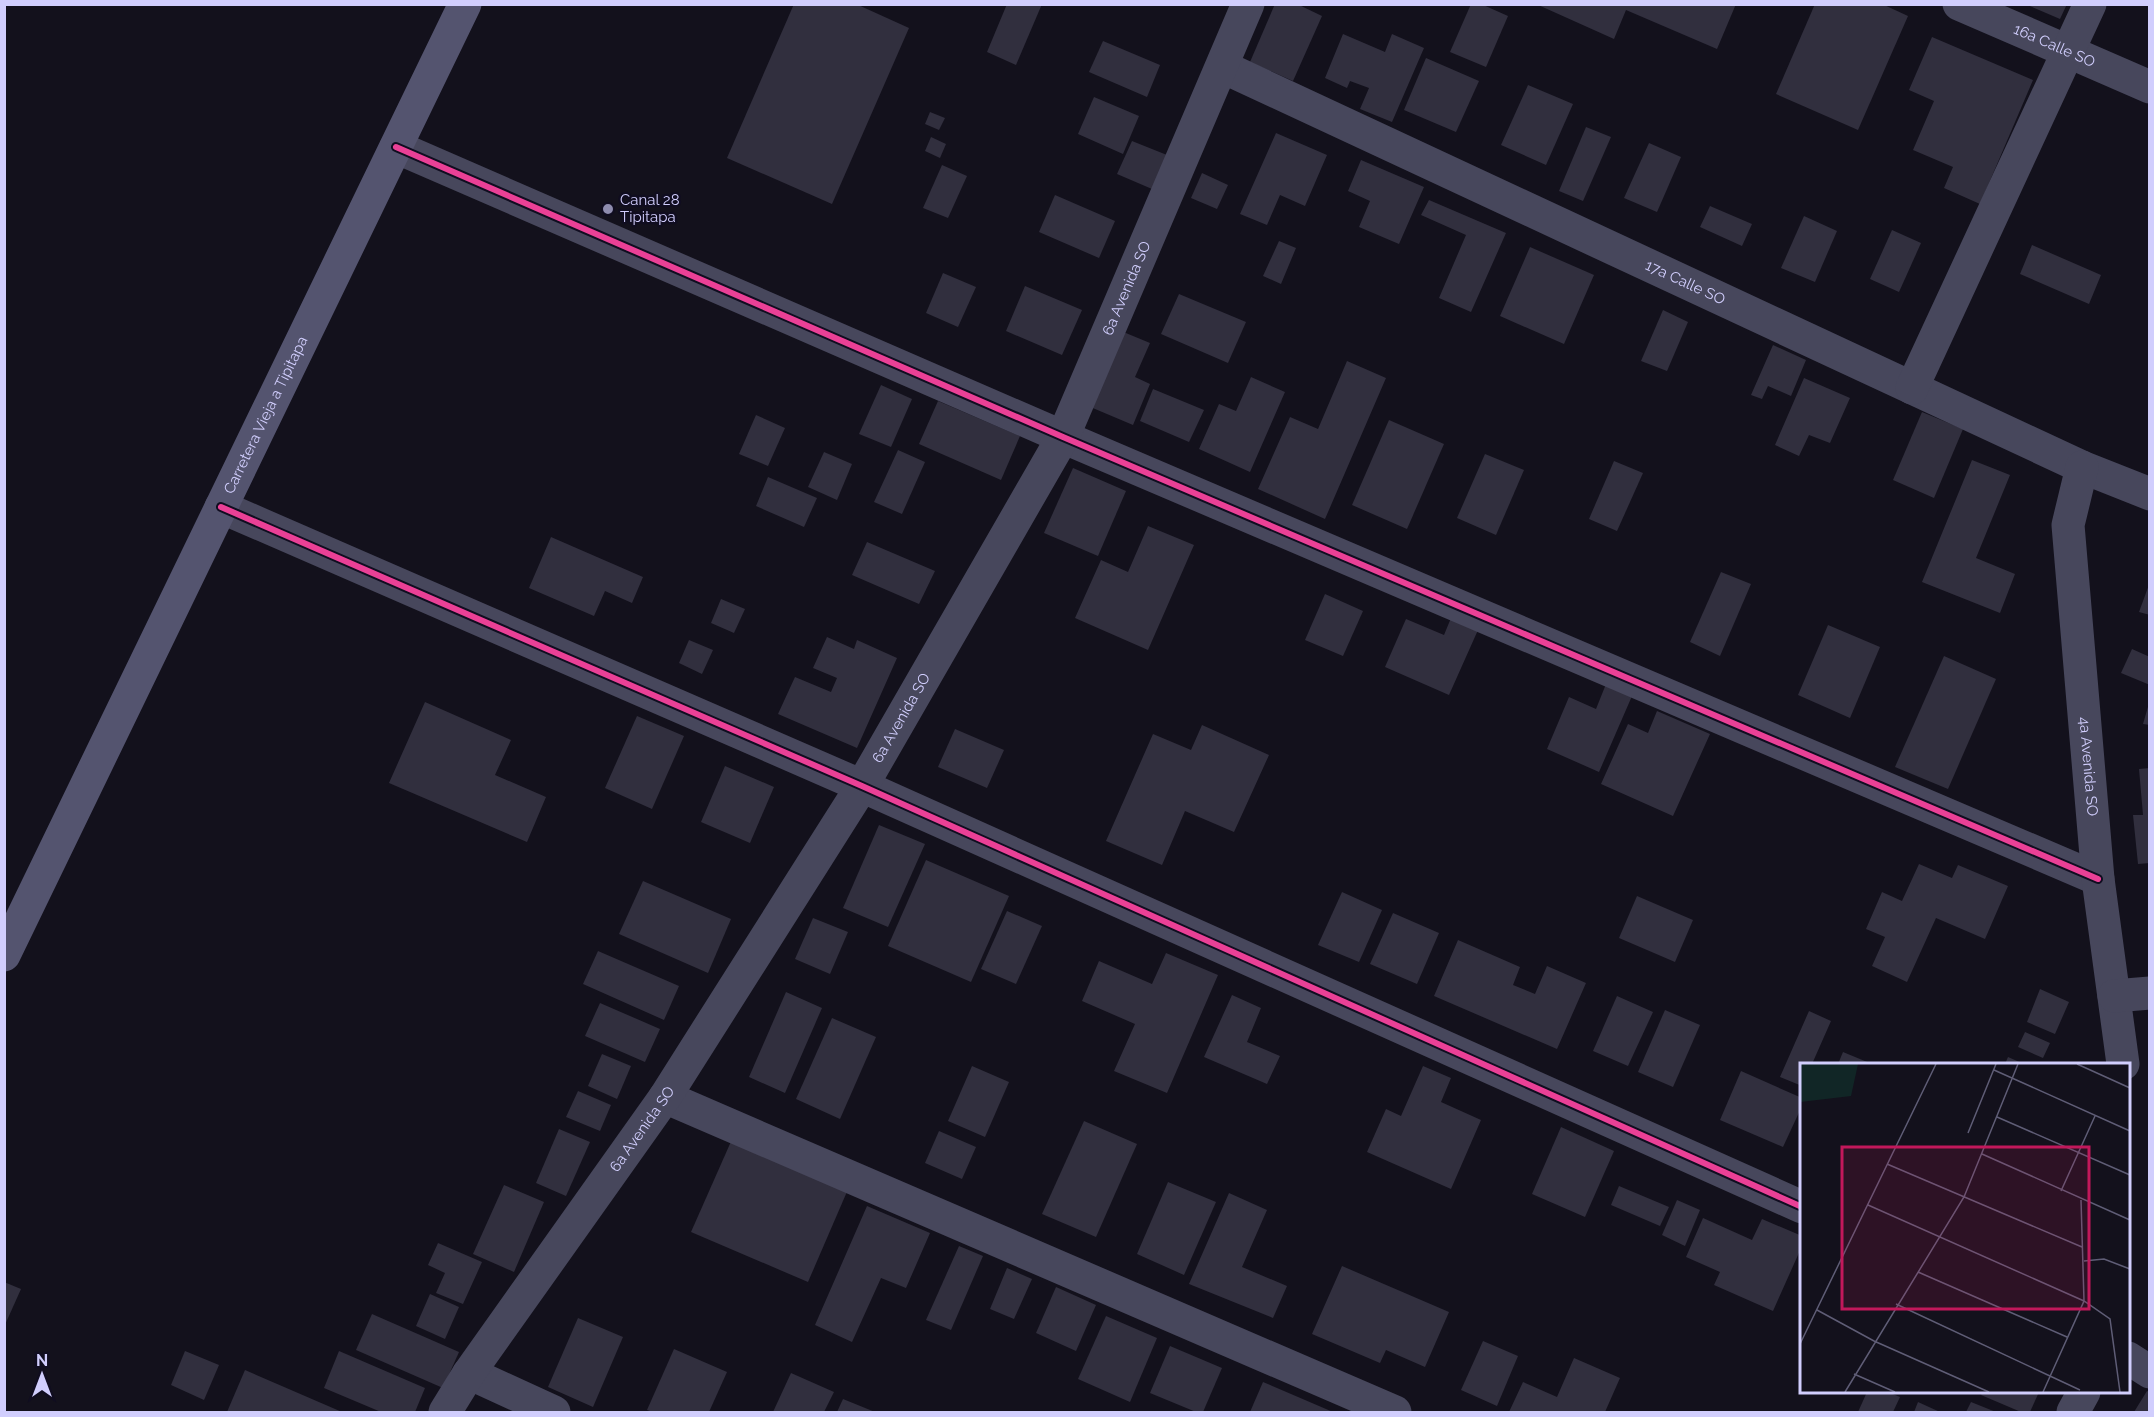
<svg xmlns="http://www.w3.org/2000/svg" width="2154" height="1417" font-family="Raleway,sans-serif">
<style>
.building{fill:#312f3e}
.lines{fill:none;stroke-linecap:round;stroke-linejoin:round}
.minor{stroke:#47475c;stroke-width:33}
.secondary{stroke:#54546f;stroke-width:33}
.cycleway-casing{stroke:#100d20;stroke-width:10}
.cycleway{stroke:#ea4096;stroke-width:6}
.poi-dot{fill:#8e8cae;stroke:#100d20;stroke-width:2}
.labels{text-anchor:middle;stroke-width:4.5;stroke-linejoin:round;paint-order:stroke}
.street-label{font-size:15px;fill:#d1cefd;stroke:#100d20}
.poi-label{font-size:15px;fill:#d1cefd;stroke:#100d20;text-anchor:start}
.inset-road{fill:none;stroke:#5f5d76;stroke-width:1.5}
.view{fill:#c2185b;fill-opacity:0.15;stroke:#c2185b;stroke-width:3}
.inset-edge{fill:none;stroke:#d1cefd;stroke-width:3}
</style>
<rect width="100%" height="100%" fill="#13111c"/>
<g class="building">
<polygon points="794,4 856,4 909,28 832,204 727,158"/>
<polygon points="1007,4 1042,4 1016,65 987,52"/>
<polygon points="1275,4 1297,4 1322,16 1293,81 1250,62"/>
<polygon points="1471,4 1481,4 1508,16 1486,67 1450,52"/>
<polygon points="1536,4 1736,4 1717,49 1626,10 1614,39"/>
<polygon points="1815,4 1882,4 1908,16 1858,130 1776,94"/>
<polygon points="2025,4 2067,4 2060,19"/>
<polygon points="1343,34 1385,52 1392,34 1424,48 1392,122 1360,109 1369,88 1350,81 1347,88 1325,78"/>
<polygon points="1932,37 2033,80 1980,204 1944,188 1953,167 1913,150 1934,101 1909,90"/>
<polygon points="1103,41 1160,65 1147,97 1089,72"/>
<polygon points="1426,58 1479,81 1456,132 1404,110"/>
<polygon points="1528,85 1573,104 1546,165 1501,145"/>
<polygon points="1094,97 1139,116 1123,154 1078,134"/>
<polygon points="930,112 945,118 939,130 925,124"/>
<polygon points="1586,127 1611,137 1583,201 1559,191"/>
<polygon points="1276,133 1327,155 1305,206 1280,195 1267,225 1240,214"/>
<polygon points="931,137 946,144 940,158 925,151"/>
<polygon points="1132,141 1167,155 1152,189 1117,174"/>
<polygon points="1649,143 1681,157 1657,212 1624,198"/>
<polygon points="1361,160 1424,187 1399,244 1359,227 1370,201 1348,191"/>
<polygon points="942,165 967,176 948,218 923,208"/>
<polygon points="1202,173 1228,185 1217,209 1191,198"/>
<polygon points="1055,195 1115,221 1099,258 1039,232"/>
<polygon points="1429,200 1506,233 1471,312 1439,298 1466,235 1421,215"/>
<polygon points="1710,206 1752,224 1742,246 1700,227"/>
<polygon points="1804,216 1837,231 1815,282 1781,268"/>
<polygon points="1892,230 1921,243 1899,292 1870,279"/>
<polygon points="1279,241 1296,248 1281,284 1263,276"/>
<polygon points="2032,245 2101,275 2089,304 2020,274"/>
<polygon points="1530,247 1594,275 1564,344 1500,316"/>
<polygon points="943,273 976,287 958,327 926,313"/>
<polygon points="1025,286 1082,310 1062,355 1006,331"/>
<polygon points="1179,294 1246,322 1228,363 1161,334"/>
<polygon points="1663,310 1688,322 1667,371 1641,361"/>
<polygon points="1121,331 1150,343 1135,377 1150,384 1133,425 1088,406"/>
<polygon points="1773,345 1806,360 1791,396 1768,386 1762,399 1751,395"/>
<polygon points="1347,361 1386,378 1325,519 1258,489 1290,417 1318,429"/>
<polygon points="1251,377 1285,392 1250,472 1199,449 1219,404 1236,411"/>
<polygon points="1804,378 1850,398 1830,443 1809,435 1799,456 1775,445"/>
<polygon points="881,385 912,399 891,447 859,434"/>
<polygon points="1153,389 1204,410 1189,442 1140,421"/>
<polygon points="938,401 1020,436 1001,480 919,444"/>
<polygon points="1922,412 1963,429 1934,498 1893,480"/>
<polygon points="756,415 785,428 768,466 739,454"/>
<polygon points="1389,420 1444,444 1407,529 1352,505"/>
<polygon points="898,450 925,462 902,514 874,502"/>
<polygon points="824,452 852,464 837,500 808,487"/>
<polygon points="1485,454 1524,470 1496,535 1457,518"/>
<polygon points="1972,460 2010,475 1976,558 2015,574 2000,613 1922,582"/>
<polygon points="1614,461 1643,473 1617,531 1589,519"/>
<polygon points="1073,468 1126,491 1098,556 1044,533"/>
<polygon points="768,477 817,498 804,527 756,506"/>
<polygon points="1148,526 1194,545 1148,650 1075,618 1101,560 1128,572"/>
<polygon points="551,537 643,577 632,603 605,591 594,616 529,588"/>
<polygon points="867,542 935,571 919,604 852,575"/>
<polygon points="1721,572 1751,584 1720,656 1690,642"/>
<polygon points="2150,582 2150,615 2139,612"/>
<polygon points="1325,594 1363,611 1343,656 1305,640"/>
<polygon points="721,599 745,609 734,633 711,623"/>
<polygon points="1451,618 1478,630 1449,695 1385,667 1406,619 1444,635"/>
<polygon points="1828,625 1880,647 1850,718 1798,695"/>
<polygon points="827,637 854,649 857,640 897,658 857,748 778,714 795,677 831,692 837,678 813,668"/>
<polygon points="689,640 713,650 702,674 679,663"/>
<polygon points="2132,649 2150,657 2150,685 2121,673"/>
<polygon points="1944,656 1996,679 1948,789 1895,767"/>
<polygon points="1606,684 1632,696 1599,772 1547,749 1569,697 1596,709"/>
<polygon points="2150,700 2150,725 2143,724"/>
<polygon points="425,702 511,740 495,775 546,797 527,842 389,783"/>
<polygon points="1657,711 1710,734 1673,816 1601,784 1628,724 1648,733"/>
<polygon points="637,716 684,736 652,809 605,788"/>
<polygon points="1202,725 1269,755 1234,832 1185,811 1162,865 1106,841 1153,734 1191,750"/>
<polygon points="955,729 1004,750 987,788 938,767"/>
<polygon points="725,766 774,787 750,843 701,822"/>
<polygon points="2150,768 2150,863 2138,864 2133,815 2143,815 2139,769"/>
<polygon points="879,825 925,844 888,927 843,908"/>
<polygon points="926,860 1009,896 971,982 888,946"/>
<polygon points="1919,864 1952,878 1958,865 2008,886 1985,939 1936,918 1907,982 1872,966 1885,937 1866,929 1882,892 1902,901"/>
<polygon points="643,881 731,919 708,973 619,934"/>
<polygon points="1342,892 1382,910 1359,962 1318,945"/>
<polygon points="1637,896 1693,920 1675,962 1619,938"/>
<polygon points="1007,911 1042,926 1016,984 981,969"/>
<polygon points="1393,913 1439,933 1417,984 1370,964"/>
<polygon points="813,918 848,932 830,974 795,959"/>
<polygon points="1458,940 1520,967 1513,985 1535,994 1547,966 1586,983 1557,1049 1434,996"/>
<polygon points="598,951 679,986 664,1020 583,984"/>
<polygon points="1166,953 1218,975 1167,1093 1114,1071 1135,1024 1082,1001 1099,961 1152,984"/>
<polygon points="2040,989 2069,1002 2055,1034 2027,1022"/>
<polygon points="786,992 822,1008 785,1093 749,1077"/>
<polygon points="1232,995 1261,1008 1247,1042 1280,1056 1267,1084 1204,1057"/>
<polygon points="1617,996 1653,1012 1628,1066 1593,1051"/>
<polygon points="600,1003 660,1029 645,1062 585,1036"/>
<polygon points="1665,1010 1700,1025 1673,1087 1638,1072"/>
<polygon points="1809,1011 1831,1021 1812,1064 1802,1064 1802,1086 1780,1077"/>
<polygon points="832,1018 876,1037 840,1119 796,1099"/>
<polygon points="2025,1032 2050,1043 2043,1058 2018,1047"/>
<polygon points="1843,1052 1872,1064 1838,1064"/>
<polygon points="602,1054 631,1066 617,1099 588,1086"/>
<polygon points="2008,1057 2024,1064 2005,1064"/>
<polygon points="972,1066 1009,1082 985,1137 948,1121"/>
<polygon points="1423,1066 1451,1078 1441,1102 1481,1120 1451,1189 1367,1152 1386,1109 1401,1116"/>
<polygon points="1741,1071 1802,1098 1802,1106 1783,1147 1720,1120"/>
<polygon points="578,1091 611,1105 600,1131 566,1117"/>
<polygon points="1084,1121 1137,1144 1096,1237 1042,1214"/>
<polygon points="1561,1127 1614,1151 1585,1217 1532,1194"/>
<polygon points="559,1129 590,1142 566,1196 536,1183"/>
<polygon points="939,1131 976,1147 962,1179 925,1163"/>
<polygon points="733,1137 849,1187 808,1282 691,1232"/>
<polygon points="1168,1182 1216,1202 1184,1275 1137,1254"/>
<polygon points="504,1185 544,1202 514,1272 473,1254"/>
<polygon points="1619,1186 1669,1207 1660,1226 1611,1205"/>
<polygon points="1229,1193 1267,1210 1242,1267 1287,1286 1273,1318 1189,1284"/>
<polygon points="1677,1200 1700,1210 1685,1246 1662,1235"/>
<polygon points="867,1206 930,1233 906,1288 881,1278 852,1342 815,1325"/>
<polygon points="1703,1218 1752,1240 1762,1219 1802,1236 1802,1246 1773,1311 1714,1285 1720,1272 1686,1257"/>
<polygon points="438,1243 482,1262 463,1304 436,1293 445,1273 428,1265"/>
<polygon points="959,1246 983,1256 951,1330 926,1320"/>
<polygon points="1342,1266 1449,1312 1425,1367 1386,1350 1380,1363 1312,1334"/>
<polygon points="1007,1268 1032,1279 1014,1319 990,1309"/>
<polygon points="4,1282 21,1289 4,1327"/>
<polygon points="1056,1287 1096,1305 1076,1351 1036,1333"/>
<polygon points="430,1294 459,1307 445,1339 416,1326"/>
<polygon points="372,1314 459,1352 443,1388 356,1350"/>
<polygon points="1106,1316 1157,1338 1130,1402 1078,1379"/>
<polygon points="578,1318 623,1337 593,1407 548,1387"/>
<polygon points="1483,1341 1518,1356 1497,1406 1461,1390"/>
<polygon points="1170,1346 1222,1368 1203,1412 1196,1412 1150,1393"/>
<polygon points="674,1349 727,1372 709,1412 653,1412 647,1410"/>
<polygon points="185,1351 219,1365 204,1400 171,1385"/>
<polygon points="339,1351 425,1388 415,1412 381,1412 324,1388"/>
<polygon points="1574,1358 1620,1378 1605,1412 1509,1412 1523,1382 1557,1397"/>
<polygon points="245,1370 342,1412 227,1412"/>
<polygon points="791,1373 834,1392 824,1412 773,1412"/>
<polygon points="1263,1382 1333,1412 1250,1412"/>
<polygon points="2147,1391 2150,1392 2150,1412 2134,1412"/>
<polygon points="1867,1392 1888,1392 1900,1397 1893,1412 1858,1412"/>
<polygon points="1983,1392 2039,1392 2030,1412 2021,1412 1981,1395"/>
<polygon points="843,1399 875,1412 837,1412"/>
<polygon points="1918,1402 1940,1412 1914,1412"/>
<polygon points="1971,1402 1996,1412 1966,1412"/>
</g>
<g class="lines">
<g class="minor">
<path id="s1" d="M1959 4 2150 87"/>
<path id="s2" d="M1223 67 2082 467 2150 494"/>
<polyline points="396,147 1063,437 2098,879"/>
<polyline points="1912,388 2090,4"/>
<path id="s3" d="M2082 467 2068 525 2098 879 2123 1064"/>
<polyline points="221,507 862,786 1802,1207"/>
<polyline points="2114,996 2150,993"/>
<polyline points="665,1097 1395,1412"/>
<polyline points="2128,1358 2150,1372"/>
<polyline points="469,1373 554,1412"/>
<path id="s4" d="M445 1412 469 1373 665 1097 862 786 1063 437 1248 4"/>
<polyline points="2073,1412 2084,1392"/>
</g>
<path class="secondary" id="s5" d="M4 955 465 4"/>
<defs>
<g id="cycleway">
<polyline points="396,147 1063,437 2098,879"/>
<polyline points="221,507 862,786 1802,1207"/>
</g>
</defs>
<use href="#cycleway" class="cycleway-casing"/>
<use href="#cycleway" class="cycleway"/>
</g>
<circle class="poi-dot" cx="608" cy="209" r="6"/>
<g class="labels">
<g class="street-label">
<text dy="5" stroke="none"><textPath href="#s1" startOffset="104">16a Calle SO</textPath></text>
<text dy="5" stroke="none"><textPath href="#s2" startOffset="510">17a Calle SO</textPath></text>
<text dy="5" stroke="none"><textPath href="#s4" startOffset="1317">6a Avenida SO</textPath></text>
<text dy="5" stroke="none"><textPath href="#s5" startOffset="600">Carretera Vieja a Tipitapa</textPath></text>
<text dy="5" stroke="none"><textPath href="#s4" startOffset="831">6a Avenida SO</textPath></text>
<text dy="5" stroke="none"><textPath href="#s3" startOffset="302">4a Avenida SO</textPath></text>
<text dy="5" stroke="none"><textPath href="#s4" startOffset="345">6a Avenida SO</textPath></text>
</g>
<g class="poi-label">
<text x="620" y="205">Canal 28<tspan x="620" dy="17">Tipitapa</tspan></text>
</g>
</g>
<g transform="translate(1800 1063)">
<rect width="330" height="330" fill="#13111c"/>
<path d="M0 1H58L51 33 0 39Z" fill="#112626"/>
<path class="inset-road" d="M277 1 330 25M194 7 330 68M197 54 330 112M168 70 196 1M182 91 330 157M87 101 282 184M261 128 295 53M68 142 284 238 310 256 320 329M284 198 304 196 330 206M118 209 267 274M96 241 280 327M17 247 74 278 189 329M0 281 136 1M54 311 95 329M45 329 164 134 218 1M243 329 284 238 281 137"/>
<path class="view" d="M42 84H289V246H42Z"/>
<rect width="330" height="330" class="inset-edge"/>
</g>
<rect width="2154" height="1417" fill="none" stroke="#d1cefd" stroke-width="12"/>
<g transform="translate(42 1375)" stroke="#100d20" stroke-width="4.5" paint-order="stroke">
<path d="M0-4.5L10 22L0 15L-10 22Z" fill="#d1cefd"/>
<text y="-9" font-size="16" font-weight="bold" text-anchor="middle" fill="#d1cefd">N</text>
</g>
</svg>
